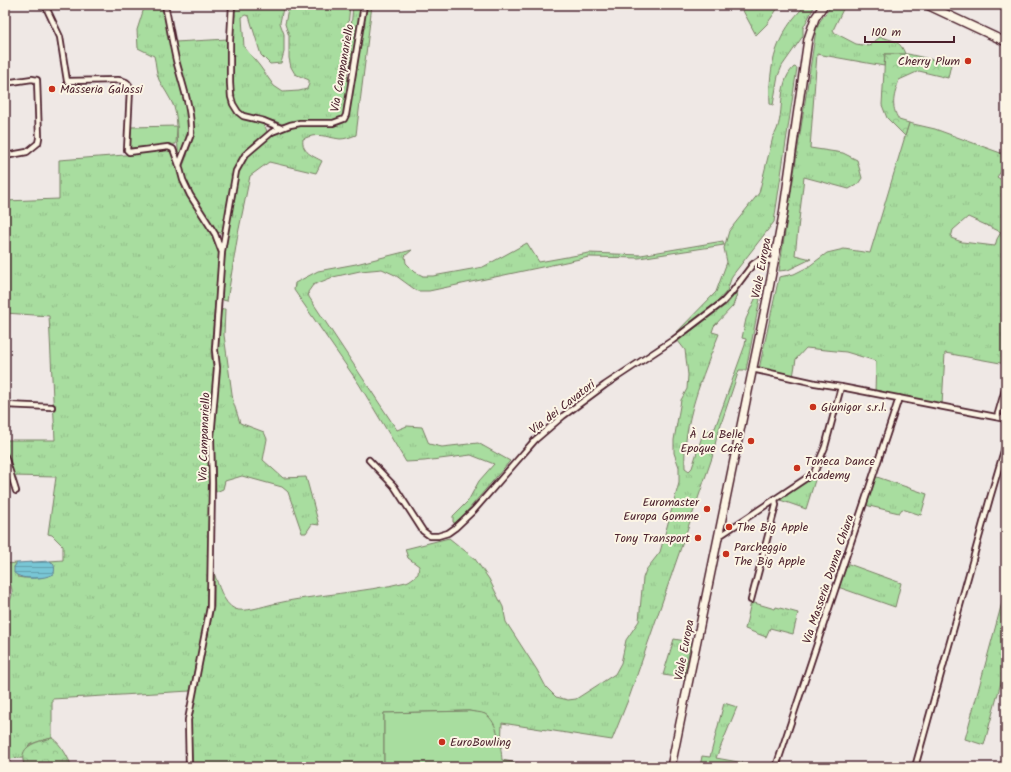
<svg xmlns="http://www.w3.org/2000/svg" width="1011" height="772" font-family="Kalam,sans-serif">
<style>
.grass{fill:url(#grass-tufts);stroke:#797e65;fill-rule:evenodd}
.forest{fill:url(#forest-crowns);stroke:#797e65}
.pitch{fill:#a8dd9f;stroke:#797e65}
.water{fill:url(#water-rules);stroke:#668391}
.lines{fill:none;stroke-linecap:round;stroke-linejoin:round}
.street-casing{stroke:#4a1f2b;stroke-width:8}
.secondary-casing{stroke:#4a1f2b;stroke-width:10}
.street{stroke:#fcf5e5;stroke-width:4.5}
.secondary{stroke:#fcf5e5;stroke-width:7}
.poi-dot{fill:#c8321e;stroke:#fcf5e5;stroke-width:1.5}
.labels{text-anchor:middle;stroke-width:4;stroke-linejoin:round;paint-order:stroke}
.poi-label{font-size:12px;fill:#4a1f2b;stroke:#fcf5e5;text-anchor:start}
.street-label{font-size:12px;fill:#4a1f2b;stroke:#fcf5e5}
</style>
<defs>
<pattern id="grass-tufts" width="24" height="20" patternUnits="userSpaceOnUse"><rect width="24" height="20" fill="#a8dd9f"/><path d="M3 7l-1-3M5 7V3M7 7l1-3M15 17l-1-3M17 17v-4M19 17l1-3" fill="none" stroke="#92bd89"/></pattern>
<pattern id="forest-crowns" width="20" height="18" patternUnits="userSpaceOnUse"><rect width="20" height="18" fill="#a8dd9f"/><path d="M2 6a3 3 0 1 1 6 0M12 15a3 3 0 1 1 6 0" fill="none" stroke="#92bd89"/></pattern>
<pattern id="water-rules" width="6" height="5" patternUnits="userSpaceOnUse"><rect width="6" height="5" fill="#78c6d5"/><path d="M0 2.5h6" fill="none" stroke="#64a0ad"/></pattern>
</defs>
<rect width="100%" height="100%" fill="#efe8e5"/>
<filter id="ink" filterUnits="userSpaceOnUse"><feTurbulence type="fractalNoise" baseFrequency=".025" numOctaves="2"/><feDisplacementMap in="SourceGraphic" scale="8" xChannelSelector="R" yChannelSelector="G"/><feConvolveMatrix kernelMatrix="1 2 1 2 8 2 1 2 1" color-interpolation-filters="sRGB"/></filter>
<g filter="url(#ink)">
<g class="grass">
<path d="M145 5H164L188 118C189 136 186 141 179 156 176 141 179 123 174 107 170 97 164 89 159 80 156 73 156 63 154 56L138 48 137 30Z"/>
<path d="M235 5H281L283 8 280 23 284 34V52L281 63 270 64 261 55 249 16 245 15 242 17 244 47 259 65 274 86 283 92 299 91 307 89 309 84V80L295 74 291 67 289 58V36L285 24 289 5H350L346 47 348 83 345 113C335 126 316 121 301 121 295 121 289 125 284 124 281 124 277 122 275 121 263 118 243 117 236 106 228 94 234 23 235 5Z"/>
<polygon points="353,5 362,5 350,76 350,41"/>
<path d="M365 5H372L356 135C351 137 345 139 340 139 325 137 318 132 303 139 301 152 313 156 322 161L316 173 269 162 250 176 238 234 227 301 223 300 222 296C223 265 227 234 232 202 234 191 234 177 240 167 250 151 269 134 287 129 302 124 319 125 335 125 342 124 346 123 348 116Z"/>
<polygon points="740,5 780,5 767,24 756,35"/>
<path d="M806 5H815L803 28V36L782 66 778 76 773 105 770 104C768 65 777 32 806 5Z"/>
<path d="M832 5H845L833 30 835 33 856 44 869 46 880 37C892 40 901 41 905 54H885L884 66 817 54 810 148 843 153 857 160 862 178 858 184 849 189 804 177 795 255 811 259 788 270 779 271 816 30 820 21Z"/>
<path d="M228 39C228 61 223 93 235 112 243 125 264 116 267 132L242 157 234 170 223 231 221 233 216 232 184 178 182 169 195 133 175 42Z"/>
<path d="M794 67 797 68 774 222 732 276 727 291 718 301 676 333 716 292 727 262 724 248 729 231 759 193 773 137C787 117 775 85 794 67Z"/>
<path d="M909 123 935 129 1006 155V165L997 177 1006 183V364L945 353 942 405 875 392 876 361 846 352 806 348 796 359 793 377 759 369 779 277 794 274 808 267 827 253 844 249 870 253ZM968 217 1001 232 997 239 995 246 962 242 951 238 953 230Z"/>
<path d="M168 150 171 151 174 156 185 192 213 236 219 255 211 353 215 379 209 433 210 561 208 603 205 623 190 691 52 699V738C38 742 25 742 23 758L8 759 5 714V604C14 600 13 591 10 583L5 581V564L17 563 14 567 18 577 24 578 49 576 53 563 50 561 63 560V546L52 535 48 534 56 477 13 476 5 451V440H55L49 316 5 313V201L59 199V160L125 155Z"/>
<polygon points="723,241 724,245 639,258 589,257 429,291 417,291 395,275 382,269 360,271 333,277 313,285 308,292 309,297 397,430 407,426 422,427 429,444 442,447 478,443 510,461 456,524 453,522 453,516 468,501 479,481 494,464 471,455 424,461 406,462 359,384 294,290 295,283 318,271 356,264 412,250 405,256 406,263 415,272 423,276 433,276 483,267 527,243 539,262 589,253 641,255"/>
<path d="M738 291 733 306 714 326 712 332 719 334C703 375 682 424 685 468L689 471 692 468 703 433 715 428 745 345 746 339 742 338 746 319 756 297 760 299 746 370H739L717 436 712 458 630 695 612 740 502 723 501 748 499 736 485 714 469 711 384 713V767H191L190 731 191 720 194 699 214 607V573C218 583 223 604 235 609 244 613 264 606 273 604 317 594 362 593 406 582 410 581 414 577 418 574L419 566 408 558 405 549 449 538 475 559 489 579 503 607 506 622 537 670 546 687 556 697 568 700 576 699 615 674 621 663 626 640 639 621 643 578 646 570 660 552 679 483V467L674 453V440L681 400 687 389 688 375 685 350 678 341 727 304Z"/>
<polygon points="223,309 225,309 224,335 233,401 240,423 264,432 267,439 263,460 283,478 306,477 319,525 312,524 306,533 302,533 288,492 282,487 242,476 225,481 223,489 216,492 214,438 219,372 218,351 221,312"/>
<polygon points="813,475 816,477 806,509 780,500"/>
<polygon points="874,476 927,494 921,515 902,509 899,513 865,505"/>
<polygon points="846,563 901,583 895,607 838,587"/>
<polygon points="1006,588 1006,664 984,745 965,739"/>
<polygon points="751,602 775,609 776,607 798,613 793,634 770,628 766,637 745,629"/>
<polygon points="674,639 691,642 684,678 663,675"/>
<polygon points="724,703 737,707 716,758 766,767 700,767 702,756 710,757"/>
</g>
<g class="forest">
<path d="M885 54H908L951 64 948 78 919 71 899 80C894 96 890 105 899 120L909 123 905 136 887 118 882 105Z"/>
<path d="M52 738C61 744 68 757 72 767H25C16 746 36 742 52 738Z"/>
</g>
<g class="pitch">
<polygon points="177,126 176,144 131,148 129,145 131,127"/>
<path d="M469 711C474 712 481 712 485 714 498 721 501 747 502 760L537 767H384V713Z"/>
</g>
<path class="water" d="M50 561C55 564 55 568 54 574 44 579 23 581 14 573V567L17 563Z"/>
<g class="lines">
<defs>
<g id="street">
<path d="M45 5 60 37 67 81 118 80C125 81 129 82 130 89L127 150 129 152 168 147 173 149 179 165 183 180 190 195 215 234 221 250"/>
<path d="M165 5C169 23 172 42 176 60 182 84 192 109 191 134L179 165"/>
<polyline points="232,5 230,40 230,83 231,97 233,104 238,112 243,116 264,121 281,128"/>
<polyline points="5,83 32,79 37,80 39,138 38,143 27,152 5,156"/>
<polyline points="752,369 815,383 841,387 1006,419"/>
<polyline points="5,405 52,407"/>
<polyline points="997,417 1006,386"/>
<polyline points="5,456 16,491"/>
<polyline points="369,460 394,486 423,531 430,536 438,536 448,533 455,528 474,510 535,440 563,416 605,385 673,340 723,302 732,292 753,264 759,260 774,261"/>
<polyline points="718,537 814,473 825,447 841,387"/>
<polyline points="751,600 776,505 775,499"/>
<polyline points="189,767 188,720 210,607 212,483 211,437 217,368 215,350 222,251 236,171 245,155 272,132 290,125 300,123 333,123 344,119 346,115 364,5"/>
<polyline points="776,767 899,398"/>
<polyline points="915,767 990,498 1006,444"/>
</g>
<g id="secondary">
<polyline points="927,5 1006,42"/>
<polyline points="671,767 767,299 783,215 808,39 815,18 824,5"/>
</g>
</defs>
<use href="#street" class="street-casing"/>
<use href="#secondary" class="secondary-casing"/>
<use href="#street" class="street"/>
<use href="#secondary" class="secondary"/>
</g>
</g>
<g class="poi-dot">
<circle cx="968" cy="61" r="4"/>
<circle cx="52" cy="89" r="4"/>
<circle cx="813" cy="407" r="4"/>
<circle cx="751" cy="441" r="4"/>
<circle cx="797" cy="468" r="4"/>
<circle cx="707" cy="509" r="4"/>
<circle cx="729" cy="527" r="4"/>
<circle cx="698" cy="538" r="4"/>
<circle cx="726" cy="554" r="4"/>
<circle cx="442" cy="742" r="4"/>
</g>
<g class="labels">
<g class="poi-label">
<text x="960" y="65" text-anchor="end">Cherry Plum</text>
<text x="60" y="93">Masseria Galassi</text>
<text x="821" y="411">Giunigor s.r.l.</text>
<text x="743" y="438" text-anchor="end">À La Belle<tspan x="743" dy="14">Epoque Cafè</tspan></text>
<text x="805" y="465">Toneca Dance<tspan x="805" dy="14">Academy</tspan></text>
<text x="699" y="506" text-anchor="end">Euromaster<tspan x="699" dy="14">Europa Gomme</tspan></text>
<text x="737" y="531">The Big Apple</text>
<text x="690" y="542" text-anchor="end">Tony Transport</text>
<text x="734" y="551">Parcheggio<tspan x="734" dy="14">The Big Apple</tspan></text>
<text x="450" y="746">EuroBowling</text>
</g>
<g class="street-label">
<text transform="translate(342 68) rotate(-80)" y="4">Via Campanariello</text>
<text transform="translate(761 268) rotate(-79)" y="4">Viale Europa</text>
<text transform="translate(562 407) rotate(-38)" y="4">Via dei Cavatori</text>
<text transform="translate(204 437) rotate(-88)" y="4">Via Campanariello</text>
<text transform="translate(828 579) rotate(-71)" y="4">Via Masseria Donna Chiara</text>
<text transform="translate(684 650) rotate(-79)" y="4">Viale Europa</text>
</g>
</g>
<rect width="1011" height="772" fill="none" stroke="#fcf5e5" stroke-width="20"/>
<rect x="10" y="10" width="991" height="752" fill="none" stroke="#4a1f2b" stroke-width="1.5" filter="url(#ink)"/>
<path d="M865 36v6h89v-6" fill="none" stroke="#4a1f2b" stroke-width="2"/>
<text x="871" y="36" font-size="12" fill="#4a1f2b" stroke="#fcf5e5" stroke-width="3" paint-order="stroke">100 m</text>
</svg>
